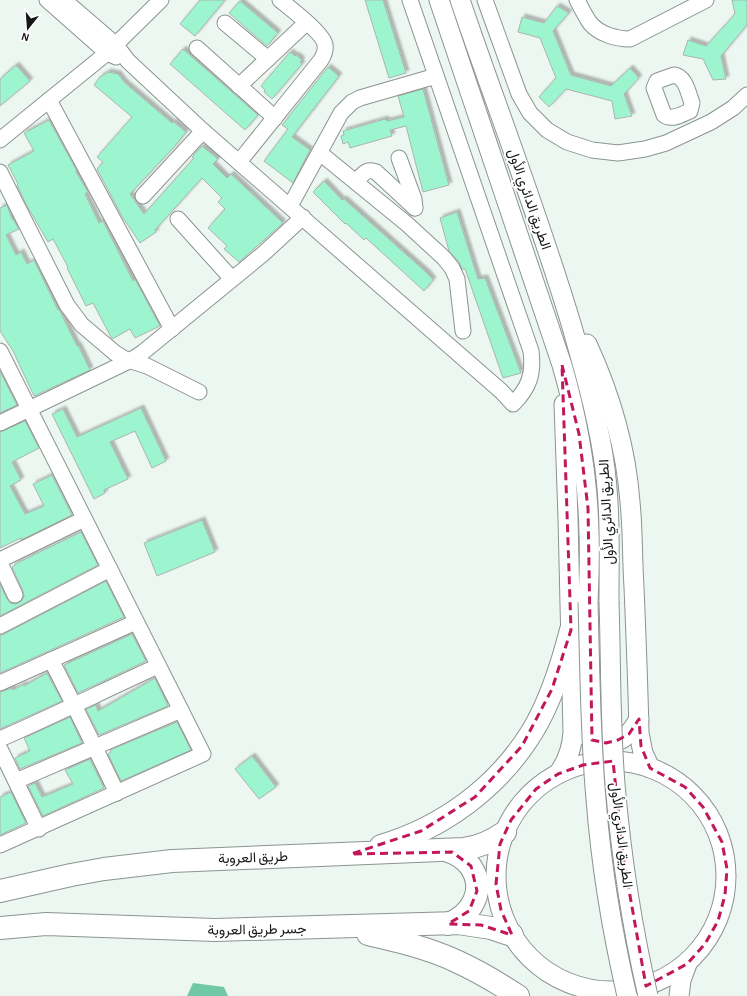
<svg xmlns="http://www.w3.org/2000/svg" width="747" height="996" font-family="'Alegreya Sans',Vazirmatn,sans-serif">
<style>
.water{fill:#71c8a4}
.building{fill:#9df5d0;stroke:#abb4af;filter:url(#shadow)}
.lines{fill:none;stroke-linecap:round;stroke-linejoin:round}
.minor-casing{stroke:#8b9490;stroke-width:17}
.major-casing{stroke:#8b9490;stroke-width:21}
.highway-casing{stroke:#8b9490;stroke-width:24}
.minor{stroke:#fff;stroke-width:15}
.major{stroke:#fff;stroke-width:19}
.highway{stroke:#fff;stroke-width:22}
.major-bridge-casing{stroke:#8b9490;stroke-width:21;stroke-linecap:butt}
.major-bridge{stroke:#fff;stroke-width:19}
.marked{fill:none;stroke:#c2185b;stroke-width:3;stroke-dasharray:8 5;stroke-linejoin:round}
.labels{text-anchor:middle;stroke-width:4;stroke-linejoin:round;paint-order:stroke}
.street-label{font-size:14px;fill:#141715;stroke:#fff}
</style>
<defs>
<filter id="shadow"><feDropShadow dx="3" dy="-3" stdDeviation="1" flood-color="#0004"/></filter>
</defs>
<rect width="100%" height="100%" fill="#edf7f2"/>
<polygon class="water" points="193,983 224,987 228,996 187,996"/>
<g class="building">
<polygon points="200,0 225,0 195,36 180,24"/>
<polygon points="365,0 383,0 406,73 389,78"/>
<polygon points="732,0 747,0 747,25 721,56 726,79 713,80 703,59 683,55 688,40 706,46 735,14"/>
<polygon points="240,1 278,33 267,46 229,13"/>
<polygon points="557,6 569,13 553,31 571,75 611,86 630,68 639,78 624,94 632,116 615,119 612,101 566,89 549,107 539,97 556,78 540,38 518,32 522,17 544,23"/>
<polygon points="183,49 258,115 245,130 170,64"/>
<polygon points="290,52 295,56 296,55 302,60 300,62 302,64 272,99 264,92 265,90 261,86"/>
<polygon points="16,65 30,81 0,106 0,79"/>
<polygon points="328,67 339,76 292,137 310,150 293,183 264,161 288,129 282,125"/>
<polygon points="108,72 118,74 125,83 172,123 174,122 186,132 175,146 130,194 144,214 194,158 192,157 202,146 218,159 213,164 227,178 231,174 283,223 239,262 224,249 227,246 208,228 225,209 218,202 222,198 202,178 155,230 156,232 140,243 123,218 97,169 103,162 97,157 132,117 94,85 100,77"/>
<polygon points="423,89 449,185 423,192 406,126 390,130 392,136 350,148 348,142 343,144 341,136 344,135 343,131 385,119 387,121 404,117 398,96"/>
<polygon points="49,120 77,171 76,172 88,192 85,194 99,223 103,221 133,281 135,279 160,326 135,338 130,329 112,339 93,303 86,306 67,268 68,267 53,239 48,242 27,206 17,185 18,184 8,165 34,151 24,133"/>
<polygon points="324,181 342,200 344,199 427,273 433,280 424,291 366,238 364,240 346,223 345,224 313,192"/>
<polygon points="7,205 12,219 13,219 19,229 6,235 16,255 21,252 27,264 34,260 58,310 59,309 77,346 78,345 90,370 34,396 13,351 0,331 0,208"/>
<polygon points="457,212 478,279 485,278 521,373 503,378 465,269 462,269 459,262 449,251 440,218"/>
<polygon points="0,371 17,405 0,413"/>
<polygon points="141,408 166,461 152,468 135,431 110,442 128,479 104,490 105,493 94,499 52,414 63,409 77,437"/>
<polygon points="25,421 39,448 12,462 21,480 10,486 25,514 44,506 33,484 52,475 72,515 21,540 21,538 0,548 0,432"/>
<polygon points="202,520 215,552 157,576 144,543"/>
<polygon points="81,532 98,565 0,616 0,584 7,599 10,603 15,604 18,603 22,600 24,596 23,591 12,567 15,565 15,564"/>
<polygon points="106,581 124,617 0,673 0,635 4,634"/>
<polygon points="132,634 146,661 78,693 64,665"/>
<polygon points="47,673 62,701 0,729 0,692 12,688 13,690 24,684 24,686"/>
<polygon points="155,678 168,706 99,735 86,709 96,705 98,711"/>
<polygon points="70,717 82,743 20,769 15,758 30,751 24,738"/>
<polygon points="177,722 191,750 121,781 108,754 111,752 110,750"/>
<polygon points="252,756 276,787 259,799 235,769"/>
<polygon points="90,759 104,788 43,816 28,786 35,783 42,797 73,784 65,770"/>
<polygon points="11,792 26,823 0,835 0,797"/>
</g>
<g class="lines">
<defs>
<g id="minor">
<polyline points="47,0 107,53 116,57"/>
<path d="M64 0 115 44 128 61 203 131 501 391 513 404C529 388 534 374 531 351L410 0"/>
<polyline points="485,0 519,94 530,113 547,130 567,142 592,150 618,153 645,149 666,143 711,122 733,108 747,95"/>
<path d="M577 0C581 7 585 16 590 23 599 34 616 39 630 39L706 0"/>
<polyline points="225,23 268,59"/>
<polyline points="197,48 275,118"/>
<path d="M674 75C686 77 688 93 692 103L690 111C682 114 672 121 664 115L654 88 657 81Z"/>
<polyline points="239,86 306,23"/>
<polyline points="49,100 172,329"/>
<polyline points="0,140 107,53 161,0"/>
<polyline points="320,153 407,224 444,258 452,268 457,279 463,331"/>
<polyline points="399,158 414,199 415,208"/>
<path d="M239 162 321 60C324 55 326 50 325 45 324 34 290 8 280 0"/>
<polyline points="0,172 67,305 82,325 115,353 125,359 147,366 199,392"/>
<path d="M356 182C362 175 366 168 376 172L415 208"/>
<polyline points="143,196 203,131"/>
<polyline points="290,206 341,113 352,102 360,98 436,76"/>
<polyline points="178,219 232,279"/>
<polyline points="0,351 203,754 0,845"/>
<polyline points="0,423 131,360 142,353 263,254 303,217"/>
<polyline points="0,560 84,519"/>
<polyline points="0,563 15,595"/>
<polyline points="0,626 110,569"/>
<path d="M51 660C74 704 95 748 117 793"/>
<polyline points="0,683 136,622"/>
<path d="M0 739C53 716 105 690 158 666"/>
<polyline points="0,749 39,829"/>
<polyline points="16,781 181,710"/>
</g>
<g id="major">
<path d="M439 0 562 365C578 420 588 477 589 534 590 557 589 580 588 602"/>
<path d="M460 0C497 109 539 216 572 327 584 369 596 411 603 455 611 504 609 553 609 602"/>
<path d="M587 344C610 394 626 447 630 502 633 530 632 558 634 587 636 636 638 684 639 733L643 753 650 768"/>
<path d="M580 730C592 744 613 748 628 734 633 730 636 724 639 719"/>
<circle cx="611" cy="876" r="115"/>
<path d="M558 774C568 761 572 748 573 732L568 518 564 404"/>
<polyline points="679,996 681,980 687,964"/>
</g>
<g id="highway">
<path d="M381 846C443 828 498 787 532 732 551 701 562 665 571 630"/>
<path d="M446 850C455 853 465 858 471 867 486 890 472 915 448 924"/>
<path d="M0 891 71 875 104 869 172 861 464 849C480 847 492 841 505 832"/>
<polyline points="0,928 46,924 215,930 458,923 491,928 512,935"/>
<path d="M368 934C398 941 428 948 456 961 478 971 498 983 518 996"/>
</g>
</defs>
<use href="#minor" class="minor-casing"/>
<use href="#major" class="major-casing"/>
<use href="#highway" class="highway-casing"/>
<use href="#minor" class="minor"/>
<use href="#major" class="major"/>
<use href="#highway" class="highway"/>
<defs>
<g id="major-bridge">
<path d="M588 602C590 668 590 733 596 799 601 865 612 931 627 996"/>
<path d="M609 602C611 663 610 724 615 784 621 855 632 927 648 996"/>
</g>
</defs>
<use href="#major-bridge" class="major-bridge-casing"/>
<use href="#major-bridge" class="major-bridge"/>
</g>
<path class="marked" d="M562 365 579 434 588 508 592 740 606 743 618 740 629 734 639 719 641 746 650 768 685 787 703 807 722 842 727 869 725 895 718 921 705 944 687 964 646 986 623 856 613 761 583 765 558 774 536 789 511 820 500 844 496 884 501 910 512 935 481 925 448 924 469 911 477 891 471 866 452 852 351 854 421 831 475 797 522 746 552 689 571 630Z"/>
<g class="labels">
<g class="street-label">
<text transform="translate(530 199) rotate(71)" y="5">الطريق الدائري الأول</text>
<text transform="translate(606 512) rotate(-93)" y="5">الطريق الدائري الأول</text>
<text transform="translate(622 835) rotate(83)" y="5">الطريق الدائري الأول</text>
<text transform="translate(253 857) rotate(-2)" y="5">طريق العروبة</text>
<text transform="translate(257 929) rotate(-1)" y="5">جسر طريق العروبة</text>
</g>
</g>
<g transform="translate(28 28) rotate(197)" stroke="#ffffff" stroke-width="3" paint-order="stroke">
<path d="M0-3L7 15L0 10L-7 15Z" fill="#141715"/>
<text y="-6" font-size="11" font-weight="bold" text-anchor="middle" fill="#141715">N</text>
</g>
</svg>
